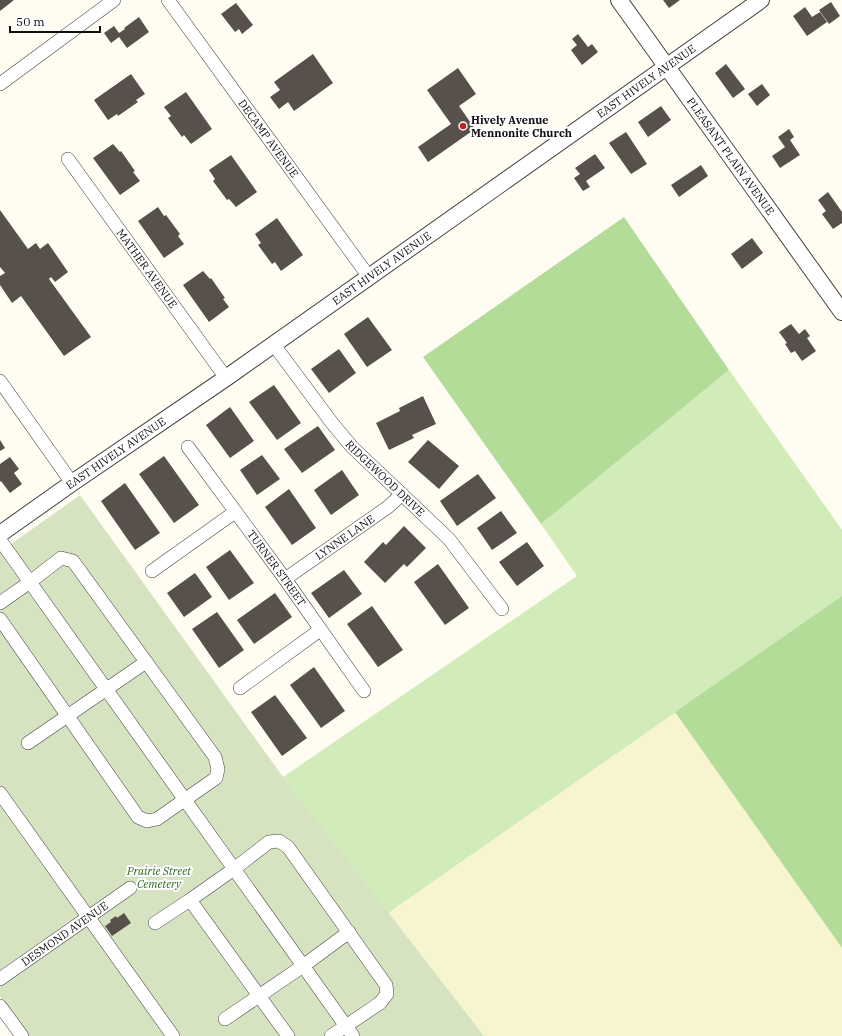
<svg xmlns="http://www.w3.org/2000/svg" width="842" height="1036" font-family="'IBM Plex Serif',serif">
<style>
.farmland{fill:#f6f5d0}
.green{fill:#d1ebb9}
.forest{fill:#b3dc98}
.cemetery{fill:#d6e3c1}
.building{fill:#58514b}
.lines{fill:none;stroke-linecap:round;stroke-linejoin:round}
.minor-casing{stroke:#424242;stroke-width:14}
.tertiary-casing{stroke:#424242;stroke-width:18}
.minor{stroke:#fff;stroke-width:13}
.tertiary{stroke:#fff;stroke-width:16}
.poi-dot{fill:#c42222;stroke:#fff;stroke-width:1.5}
.labels{text-anchor:middle;stroke-width:4;stroke-linejoin:round;paint-order:stroke}
.street-label{font-size:11px;fill:#0f0f0f;stroke:#fff}
.poi-label{font-size:11px;font-weight:bold;fill:#0f0f0f;stroke:#fff;text-anchor:start}
.park-label{font-size:11px;font-style:italic;fill:#296a1d;stroke:#fff}
</style>
<rect width="100%" height="100%" fill="#fffdf2"/>
<polygon class="farmland" points="675,712 842,948 842,1036 484,1036 388,913"/>
<polygon class="green" points="729,370 842,530 842,596 388,913 283,777 577,576 541,524"/>
<g class="forest">
<polygon points="624,217 729,370 541,524 423,357"/>
<polygon points="842,596 842,948 675,712"/>
</g>
<polygon class="cemetery" points="80,495 283,777 484,1036 29,1036 0,996 0,552"/>
<g class="building">
<polygon points="0,0 14,0 0,11"/>
<polygon points="663,0 680,0 669,8"/>
<polygon points="831,2 840,16 829,24 819,10"/>
<polygon points="236,3 253,25 242,34 239,29 235,32 221,14"/>
<polygon points="805,7 812,17 820,12 827,22 807,36 793,16"/>
<polygon points="139,17 149,32 127,48 119,37 111,43 104,33 114,26 119,33 125,29 124,28"/>
<polygon points="578,34 588,47 592,44 598,52 582,65 571,50 577,45 572,39"/>
<polygon points="313,54 333,83 294,111 288,102 279,109 270,97 280,90 274,82"/>
<polygon points="726,64 745,89 733,98 715,73"/>
<polygon points="458,68 476,94 459,106 475,129 428,162 418,147 451,124 427,90"/>
<polygon points="131,74 145,94 136,100 138,102 118,116 117,114 108,120 94,100"/>
<polygon points="762,84 770,95 757,106 748,94"/>
<polygon points="186,92 212,129 191,144 184,135 182,137 168,118 171,116 164,107"/>
<polygon points="661,106 671,120 648,137 638,122"/>
<polygon points="789,129 794,137 790,140 800,155 780,168 772,156 785,147 778,137"/>
<polygon points="626,132 647,164 631,174 609,143"/>
<polygon points="113,144 120,152 121,151 135,171 133,172 140,181 120,195 93,158"/>
<polygon points="595,154 605,168 586,181 590,187 583,191 574,178 580,174 575,168"/>
<polygon points="231,155 257,192 236,207 229,199 227,200 213,181 215,179 209,170"/>
<polygon points="701,165 708,176 679,197 671,185"/>
<polygon points="828,192 842,212 842,223 833,229 822,214 826,211 818,200"/>
<polygon points="158,207 164,216 166,215 180,234 178,236 184,244 164,258 138,221"/>
<polygon points="0,210 28,249 36,243 40,249 48,243 68,272 55,282 51,277 49,279 91,337 64,356 21,296 12,303 0,285 0,276 5,273 0,267"/>
<polygon points="277,218 303,255 281,271 275,262 272,264 258,245 261,243 255,234"/>
<polygon points="752,238 763,253 742,269 731,254"/>
<polygon points="203,271 210,279 211,278 225,298 223,299 229,307 209,322 183,285"/>
<polygon points="368,317 392,350 367,367 344,334"/>
<polygon points="791,324 799,334 805,329 810,336 807,338 816,351 802,361 795,351 791,353 785,344 787,343 779,332"/>
<polygon points="339,349 356,373 329,393 311,369"/>
<polygon points="274,385 301,423 277,440 249,402"/>
<polygon points="423,396 436,424 412,435 414,438 389,450 376,423 400,411 399,408"/>
<polygon points="230,407 254,441 230,458 206,425"/>
<polygon points="318,426 335,450 302,473 284,449"/>
<polygon points="0,440 5,448 0,451"/>
<polygon points="428,440 459,466 439,489 408,462"/>
<polygon points="262,455 280,479 257,495 240,470"/>
<polygon points="164,456 199,505 174,523 139,474"/>
<polygon points="10,457 19,469 14,473 22,484 10,493 1,481 0,482 0,464"/>
<polygon points="342,470 359,495 331,515 314,490"/>
<polygon points="478,474 496,498 457,526 440,501"/>
<polygon points="125,483 160,533 135,550 101,501"/>
<polygon points="289,489 316,528 292,545 265,507"/>
<polygon points="501,511 517,533 492,550 477,528"/>
<polygon points="404,526 426,548 407,567 404,564 385,583 364,562 383,542 386,545"/>
<polygon points="527,542 544,566 517,586 499,562"/>
<polygon points="230,550 254,583 229,600 206,567"/>
<polygon points="438,564 469,608 445,625 414,582"/>
<polygon points="344,570 362,594 329,618 311,593"/>
<polygon points="195,573 212,597 184,617 167,593"/>
<polygon points="275,593 292,617 254,644 237,620"/>
<polygon points="372,606 403,650 378,667 347,624"/>
<polygon points="217,612 244,650 219,668 192,629"/>
<polygon points="314,667 345,711 321,728 290,685"/>
<polygon points="275,695 307,738 282,756 251,712"/>
<polygon points="124,913 131,923 112,936 105,926 111,922 110,920 116,916 117,918"/>
</g>
<g class="lines">
<defs>
<g id="minor">
<path id="s1" d="M168 0 369 277"/>
<polyline points="0,84 114,0"/>
<path id="s2" d="M68 159 226 378"/>
<path id="s3" d="M274 345 332 423 352 447 449 539 502 609"/>
<polyline points="0,381 72,483"/>
<path id="s4" d="M188 447 285 579 364 691"/>
<polyline points="0,540 353,1036"/>
<polyline points="152,571 235,512"/>
<path id="s5" d="M285 579 388 507 402 494"/>
<polyline points="0,603 30,582 61,558 73,561 215,757 218,769 216,778 157,819 147,821 138,817 0,619"/>
<polyline points="240,688 320,630"/>
<polyline points="28,743 146,662"/>
<polyline points="0,793 173,1036"/>
<polyline points="155,923 190,900"/>
<path id="s6" d="M0 979 130 888"/>
<polyline points="0,1006 22,1036"/>
<polyline points="225,1019 303,966 349,932"/>
<polyline points="288,1036 190,900 234,869 269,842 279,841 288,847 386,985 387,994 380,1003 331,1036"/>
</g>
<g id="tertiary">
<path id="s7" d="M619 0 842 312"/>
<path id="s8" d="M0 534 72 483 226 378 761 0"/>
</g>
</defs>
<use href="#minor" class="minor-casing"/>
<use href="#tertiary" class="tertiary-casing"/>
<use href="#minor" class="minor"/>
<use href="#tertiary" class="tertiary"/>
</g>
<circle class="poi-dot" cx="463" cy="126" r="4"/>
<g class="labels">
<g class="street-label">
<text dy="4" stroke="none"><textPath href="#s8" startOffset="789">EAST HIVELY AVENUE</textPath></text>
<text dy="4" stroke="none"><textPath href="#s1" startOffset="171">DECAMP AVENUE</textPath></text>
<text dy="4" stroke="none"><textPath href="#s7" startOffset="192">PLEASANT PLAIN AVENUE</textPath></text>
<text dy="4" stroke="none"><textPath href="#s2" startOffset="135">MATHER AVENUE</textPath></text>
<text dy="4" stroke="none"><textPath href="#s8" startOffset="465">EAST HIVELY AVENUE</textPath></text>
<text dy="4" stroke="none"><textPath href="#s8" startOffset="141">EAST HIVELY AVENUE</textPath></text>
<text dy="4" stroke="none"><textPath href="#s3" startOffset="174">RIDGEWOOD DRIVE</textPath></text>
<text dy="4" stroke="none"><textPath href="#s5" startOffset="73">LYNNE LANE</textPath></text>
<text dy="4" stroke="none"><textPath href="#s4" startOffset="150">TURNER STREET</textPath></text>
<text dy="4" stroke="none"><textPath href="#s6" startOffset="79">DESMOND AVENUE</textPath></text>
</g>
<g class="poi-label">
<text x="471" y="124">Hively Avenue<tspan x="471" dy="13">Mennonite Church</tspan></text>
</g>
<g class="park-label">
<text x="159" y="875">Prairie Street<tspan x="159" dy="13">Cemetery</tspan></text>
</g>
</g>
<path d="M10 26v6h90v-6" fill="none" stroke="#0f0f0f" stroke-width="2"/>
<text x="16" y="26" font-size="12" fill="#0f0f0f" stroke="#ffffff" stroke-width="3" paint-order="stroke">50 m</text>
</svg>
